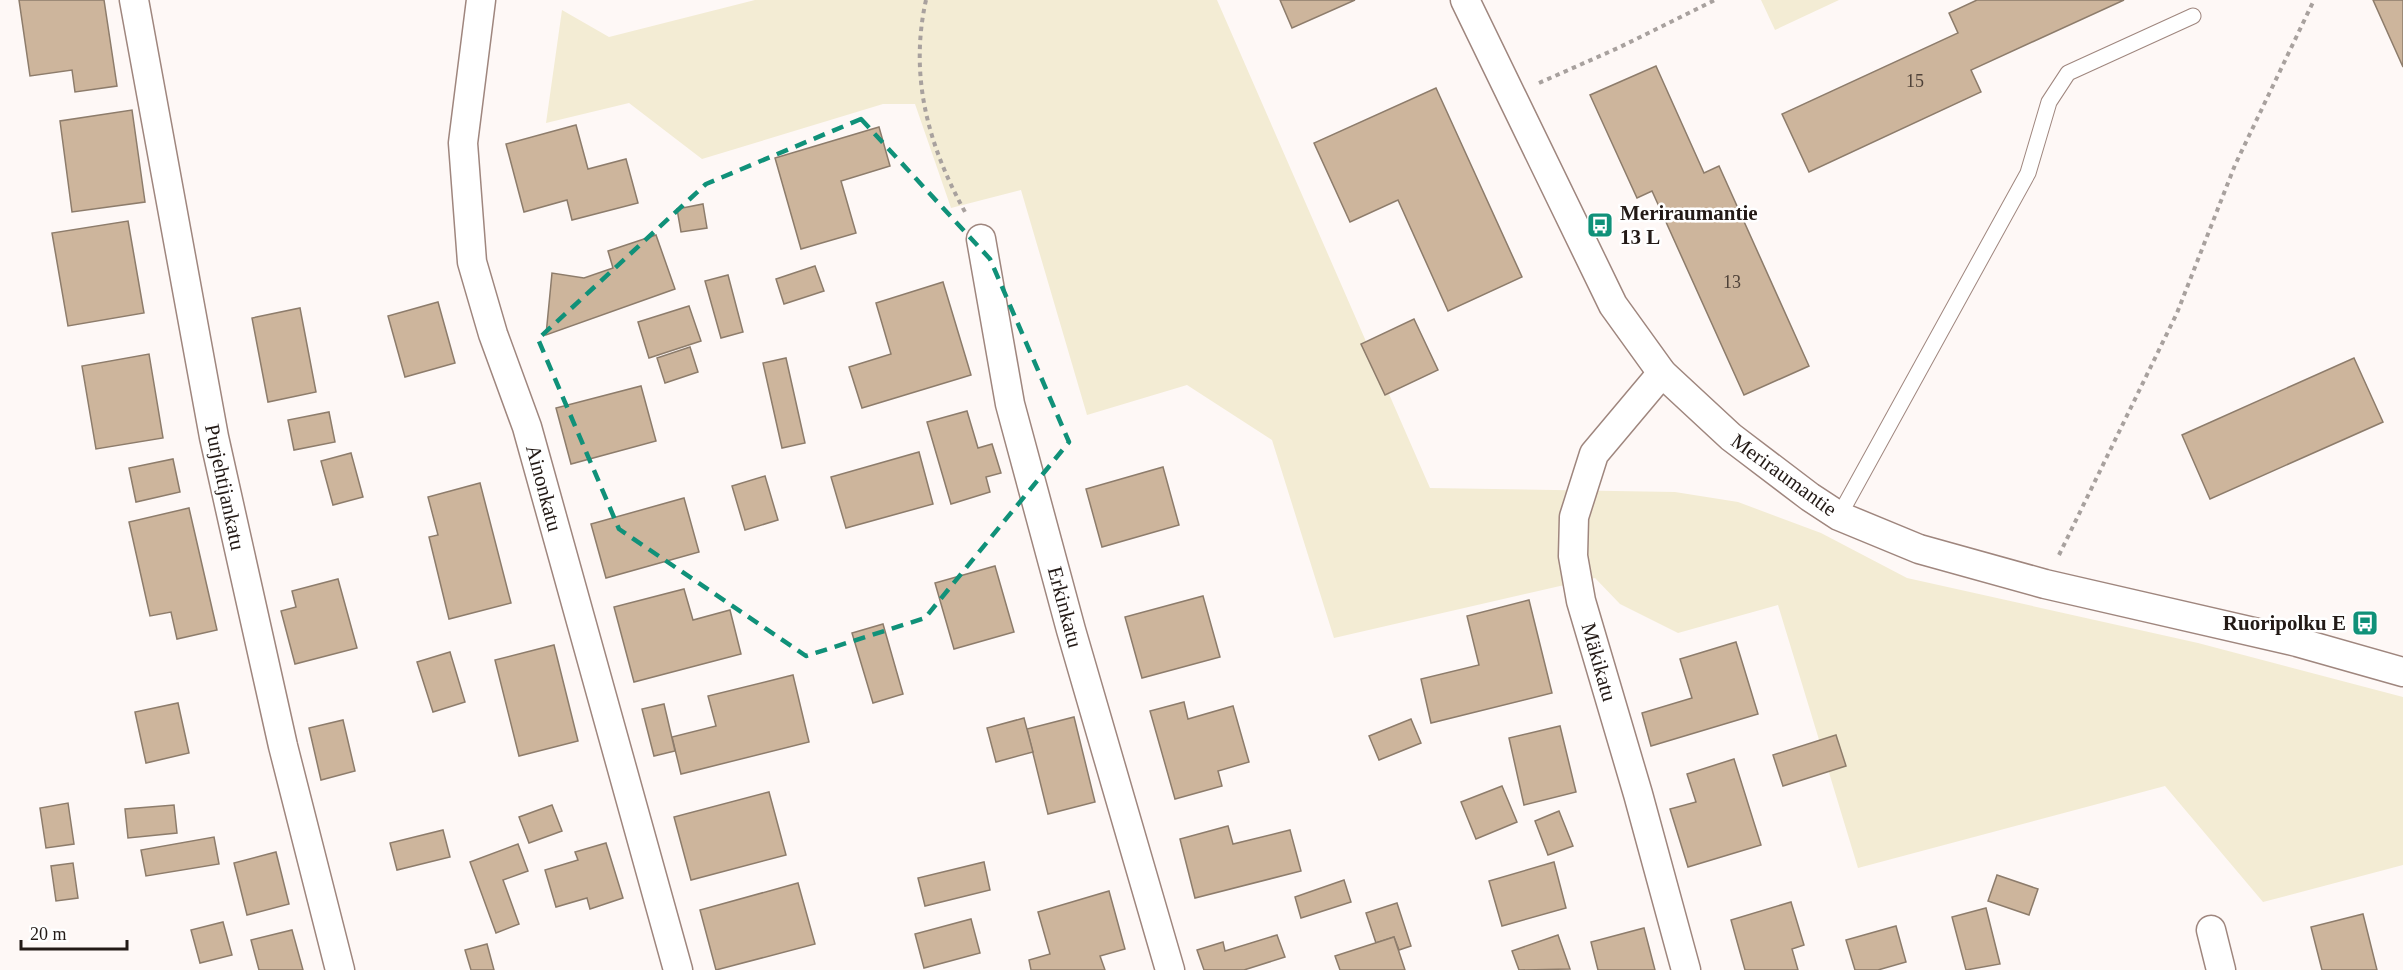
<svg xmlns="http://www.w3.org/2000/svg" width="2403" height="970" font-family="Georgia,serif">
<style>
.green{fill:#f3ecd4}
.building{fill:#cdb59c;stroke:#8d7c6b;stroke-width:1.5}
.lines{fill:none;stroke-linecap:round;stroke-linejoin:round}
.service-casing{stroke:#9f867e;stroke-width:17}
.minor-casing{stroke:#9f867e;stroke-width:31}
.path{stroke:#a8a19e;stroke-width:4;stroke-dasharray:4.5 4.5;stroke-linecap:butt}
.service{stroke:#fff;stroke-width:15}
.minor{stroke:#fff;stroke-width:28}
.marked{fill:none;stroke:#109179;stroke-width:4.5;stroke-dasharray:12 8;stroke-linejoin:round}
.labels{text-anchor:middle;stroke-width:5;stroke-linejoin:round;paint-order:stroke}
.number-label{font-size:18px;fill:#4e4138}
.poi-label{font-size:21px;font-weight:bold;fill:#231a16;stroke:#fff;text-anchor:start}
.street-label{font-size:21px;fill:#231a16;stroke:#fff}
</style>
<rect width="100%" height="100%" fill="#fef8f6"/>
<g class="green">
<polygon points="755,0 1217,0 1430,488 1675,492 1738,502 1821,533 1907,578 2198,643 2403,697 2403,865 2263,902 2165,786 1858,868 1778,605 1678,633 1620,604 1595,578 1334,638 1272,440 1187,385 1087,415 1021,190 951,208 915,104 883,104 702,159 629,103 546,123 562,10 609,37"/>
<polygon points="1761,0 1839,0 1775,30"/>
</g>
<g class="building">
<polygon points="19,0 104,0 117,86 75,92 72,70 30,76"/>
<polygon points="1280,0 1355,0 1292,28"/>
<polygon points="1977,0 2124,0 1971,70 1981,92 1809,172 1782,114 1958,33 1949,13"/>
<polygon points="2373,0 2403,0 2403,67"/>
<polygon points="1656,66 1704,173 1719,166 1809,366 1744,395 1652,191 1637,198 1590,95"/>
<polygon points="1436,88 1522,277 1448,311 1398,200 1350,222 1314,143"/>
<polygon points="132,110 145,202 72,212 60,121"/>
<polygon points="576,125 588,169 626,159 638,203 572,220 567,200 524,212 506,144"/>
<polygon points="879,127 890,166 841,181 856,233 801,249 775,158"/>
<polygon points="703,204 707,228 681,232 677,209"/>
<polygon points="128,221 144,313 68,326 52,233"/>
<polygon points="656,235 675,289 546,335 552,273 584,278 613,268 608,251"/>
<polygon points="815,266 824,291 784,304 776,279"/>
<polygon points="728,275 743,332 721,338 705,281"/>
<polygon points="943,282 971,375 862,408 849,367 891,354 876,303"/>
<polygon points="438,302 455,363 405,377 388,316"/>
<polygon points="689,306 701,341 649,358 638,322"/>
<polygon points="300,308 316,392 268,402 252,318"/>
<polygon points="1414,319 1438,370 1385,395 1361,344"/>
<polygon points="690,347 698,372 665,383 657,358"/>
<polygon points="149,354 163,438 96,449 82,366"/>
<polygon points="786,358 805,443 782,448 763,363"/>
<polygon points="2354,358 2383,422 2210,499 2182,435"/>
<polygon points="641,386 656,441 571,464 556,408"/>
<polygon points="967,411 978,448 992,444 1001,473 986,477 990,492 951,504 927,422"/>
<polygon points="329,412 335,442 294,450 288,420"/>
<polygon points="919,452 933,504 846,528 831,477"/>
<polygon points="351,453 363,497 333,505 321,461"/>
<polygon points="173,459 180,492 136,502 129,468"/>
<polygon points="1163,467 1179,525 1102,547 1086,489"/>
<polygon points="765,476 778,520 745,530 732,486"/>
<polygon points="480,483 511,603 449,619 429,537 438,535 428,497"/>
<polygon points="684,498 699,552 606,578 591,524"/>
<polygon points="189,508 217,630 177,639 171,612 150,616 129,522"/>
<polygon points="995,566 1014,632 954,649 935,583"/>
<polygon points="338,579 357,648 295,664 281,611 296,607 292,591"/>
<polygon points="684,589 693,620 730,610 741,654 634,682 614,607"/>
<polygon points="1203,596 1220,657 1142,678 1125,617"/>
<polygon points="1529,600 1552,693 1431,723 1421,679 1479,665 1467,616"/>
<polygon points="883,624 903,694 873,703 852,633"/>
<polygon points="1736,642 1758,714 1651,746 1642,713 1692,698 1680,659"/>
<polygon points="554,645 578,741 519,756 495,660"/>
<polygon points="450,652 465,702 433,712 417,662"/>
<polygon points="793,675 809,742 681,774 672,737 716,726 708,696"/>
<polygon points="1184,702 1188,719 1233,706 1249,762 1218,771 1222,786 1175,799 1150,711"/>
<polygon points="178,703 189,753 146,763 135,712"/>
<polygon points="664,704 675,751 654,756 642,709"/>
<polygon points="1074,717 1095,802 1048,814 1027,729"/>
<polygon points="1024,718 1033,752 996,762 987,728"/>
<polygon points="1411,719 1421,743 1379,760 1369,736"/>
<polygon points="343,720 355,771 321,780 309,728"/>
<polygon points="1560,726 1576,792 1524,805 1509,738"/>
<polygon points="1836,735 1846,766 1783,786 1773,755"/>
<polygon points="1734,759 1761,845 1688,867 1670,809 1696,802 1687,774"/>
<polygon points="1502,786 1517,822 1476,839 1461,802"/>
<polygon points="769,792 786,855 691,880 674,817"/>
<polygon points="68,803 74,844 46,848 40,808"/>
<polygon points="174,805 177,833 128,838 125,809"/>
<polygon points="552,805 562,831 529,843 519,817"/>
<polygon points="1559,811 1573,846 1548,855 1535,821"/>
<polygon points="1228,826 1233,844 1290,830 1301,871 1195,898 1180,839"/>
<polygon points="443,830 450,857 397,870 390,843"/>
<polygon points="214,837 219,864 146,876 141,850"/>
<polygon points="606,843 623,898 590,909 587,898 556,907 545,870 578,860 575,852"/>
<polygon points="518,844 528,871 503,880 519,924 496,933 470,862"/>
<polygon points="276,852 289,904 247,915 234,863"/>
<polygon points="984,862 990,890 925,906 918,878"/>
<polygon points="1554,862 1566,908 1502,926 1489,881"/>
<polygon points="73,863 78,898 56,901 51,866"/>
<polygon points="1997,875 2038,889 2029,915 1988,901"/>
<polygon points="1344,880 1351,902 1301,918 1295,897"/>
<polygon points="798,883 815,944 716,970 700,910"/>
<polygon points="1109,891 1125,949 1100,956 1105,970 1031,970 1029,960 1050,954 1038,912"/>
<polygon points="1791,902 1804,945 1792,949 1798,970 1745,970 1731,920"/>
<polygon points="1397,903 1411,946 1399,950 1394,937 1376,943 1366,913"/>
<polygon points="1986,908 2000,964 1966,970 1952,917"/>
<polygon points="2363,914 2377,970 2322,970 2311,927"/>
<polygon points="971,919 980,953 924,968 915,934"/>
<polygon points="223,922 232,955 200,963 191,930"/>
<polygon points="1896,926 1906,962 1878,970 1855,970 1846,940"/>
<polygon points="1644,928 1655,970 1598,970 1591,942"/>
<polygon points="292,930 303,970 259,970 251,940"/>
<polygon points="1277,935 1285,957 1244,970 1204,970 1197,950 1223,942 1225,951"/>
<polygon points="1558,935 1570,969 1519,970 1512,951"/>
<polygon points="1394,937 1405,970 1340,970 1335,956"/>
<polygon points="487,944 494,970 471,970 465,950"/>
</g>
<g class="lines">
<defs>
<polyline id="service" points="1839,516 2028,173 2049,102 2068,73 2193,16"/>
<g id="minor">
<polyline points="134,0 214,437 283,746 340,970"/>
<polyline points="481,0 463,143 472,262 493,334 527,427 678,970"/>
<polyline points="1465,0 1613,305 1662,373 1731,437 1810,497 1839,516 1919,549 2045,584 2297,642 2403,672"/>
<polyline points="981,239 1010,404 1071,630 1170,970"/>
<polyline points="1662,373 1594,454 1574,517 1573,556 1581,601 1638,794 1686,970"/>
<polyline points="2211,930 2221,970"/>
</g>
</defs>
<use href="#service" class="service-casing"/>
<use href="#minor" class="minor-casing"/>
<g class="path">
<path d="M926 0C909 76 928 145 965 212"/>
<polyline points="1539,83 1618,48 1715,0"/>
<polyline points="2059,555 2177,313 2235,165 2314,0"/>
</g>
<use href="#service" class="service"/>
<use href="#minor" class="minor"/>
</g>
<path class="marked" d="M861 119 990 259 1069 442 925 618 806 656 619 529 538 339 706 184Z"/>
<defs>
<symbol id="bus-square" viewBox="-11 -11 22 22"><rect x="-9" y="-9" width="18" height="18" rx="4" fill="#109179" stroke="#fff"/><path d="M-5-6H5V4H4V6H2V4H-2V6H-4V4H-5ZM-3.5-4V0h7V-4ZM-3.5 1.2v1.5H-2V1.2ZM2 1.2v1.5H3.5V1.2Z" fill="#fff"/></symbol>
</defs>
<g fill-rule="evenodd">
<use href="#bus-square" x="1585" y="210" width="30" height="30"/>
<use href="#bus-square" x="2350" y="608" width="30" height="30"/>
</g>
<g class="labels">
<g class="number-label">
<text x="1915" y="87">15</text>
<text x="1732" y="288">13</text>
</g>
<g class="poi-label">
<text x="1620" y="220">Meriraumantie<tspan x="1620" dy="24">13 L</tspan></text>
<text x="2346" y="630" text-anchor="end">Ruoripolku E</text>
</g>
<g class="street-label">
<text transform="translate(1784 475) rotate(36)" y="7">Meriraumantie</text>
<text transform="translate(225 487) rotate(78)" y="7">Purjehtijankatu</text>
<text transform="translate(544 488) rotate(75)" y="7">Ainonkatu</text>
<text transform="translate(1065 607) rotate(75)" y="7">Erkinkatu</text>
<text transform="translate(1599 662) rotate(74)" y="7">Mäkikatu</text>
</g>
</g>
<path d="M21 940v9h106v-9" fill="none" stroke="#231a16" stroke-width="3"/>
<text x="30" y="940" font-size="18" fill="#231a16" stroke="#ffffff" stroke-width="4.5" paint-order="stroke">20 m</text>
</svg>
